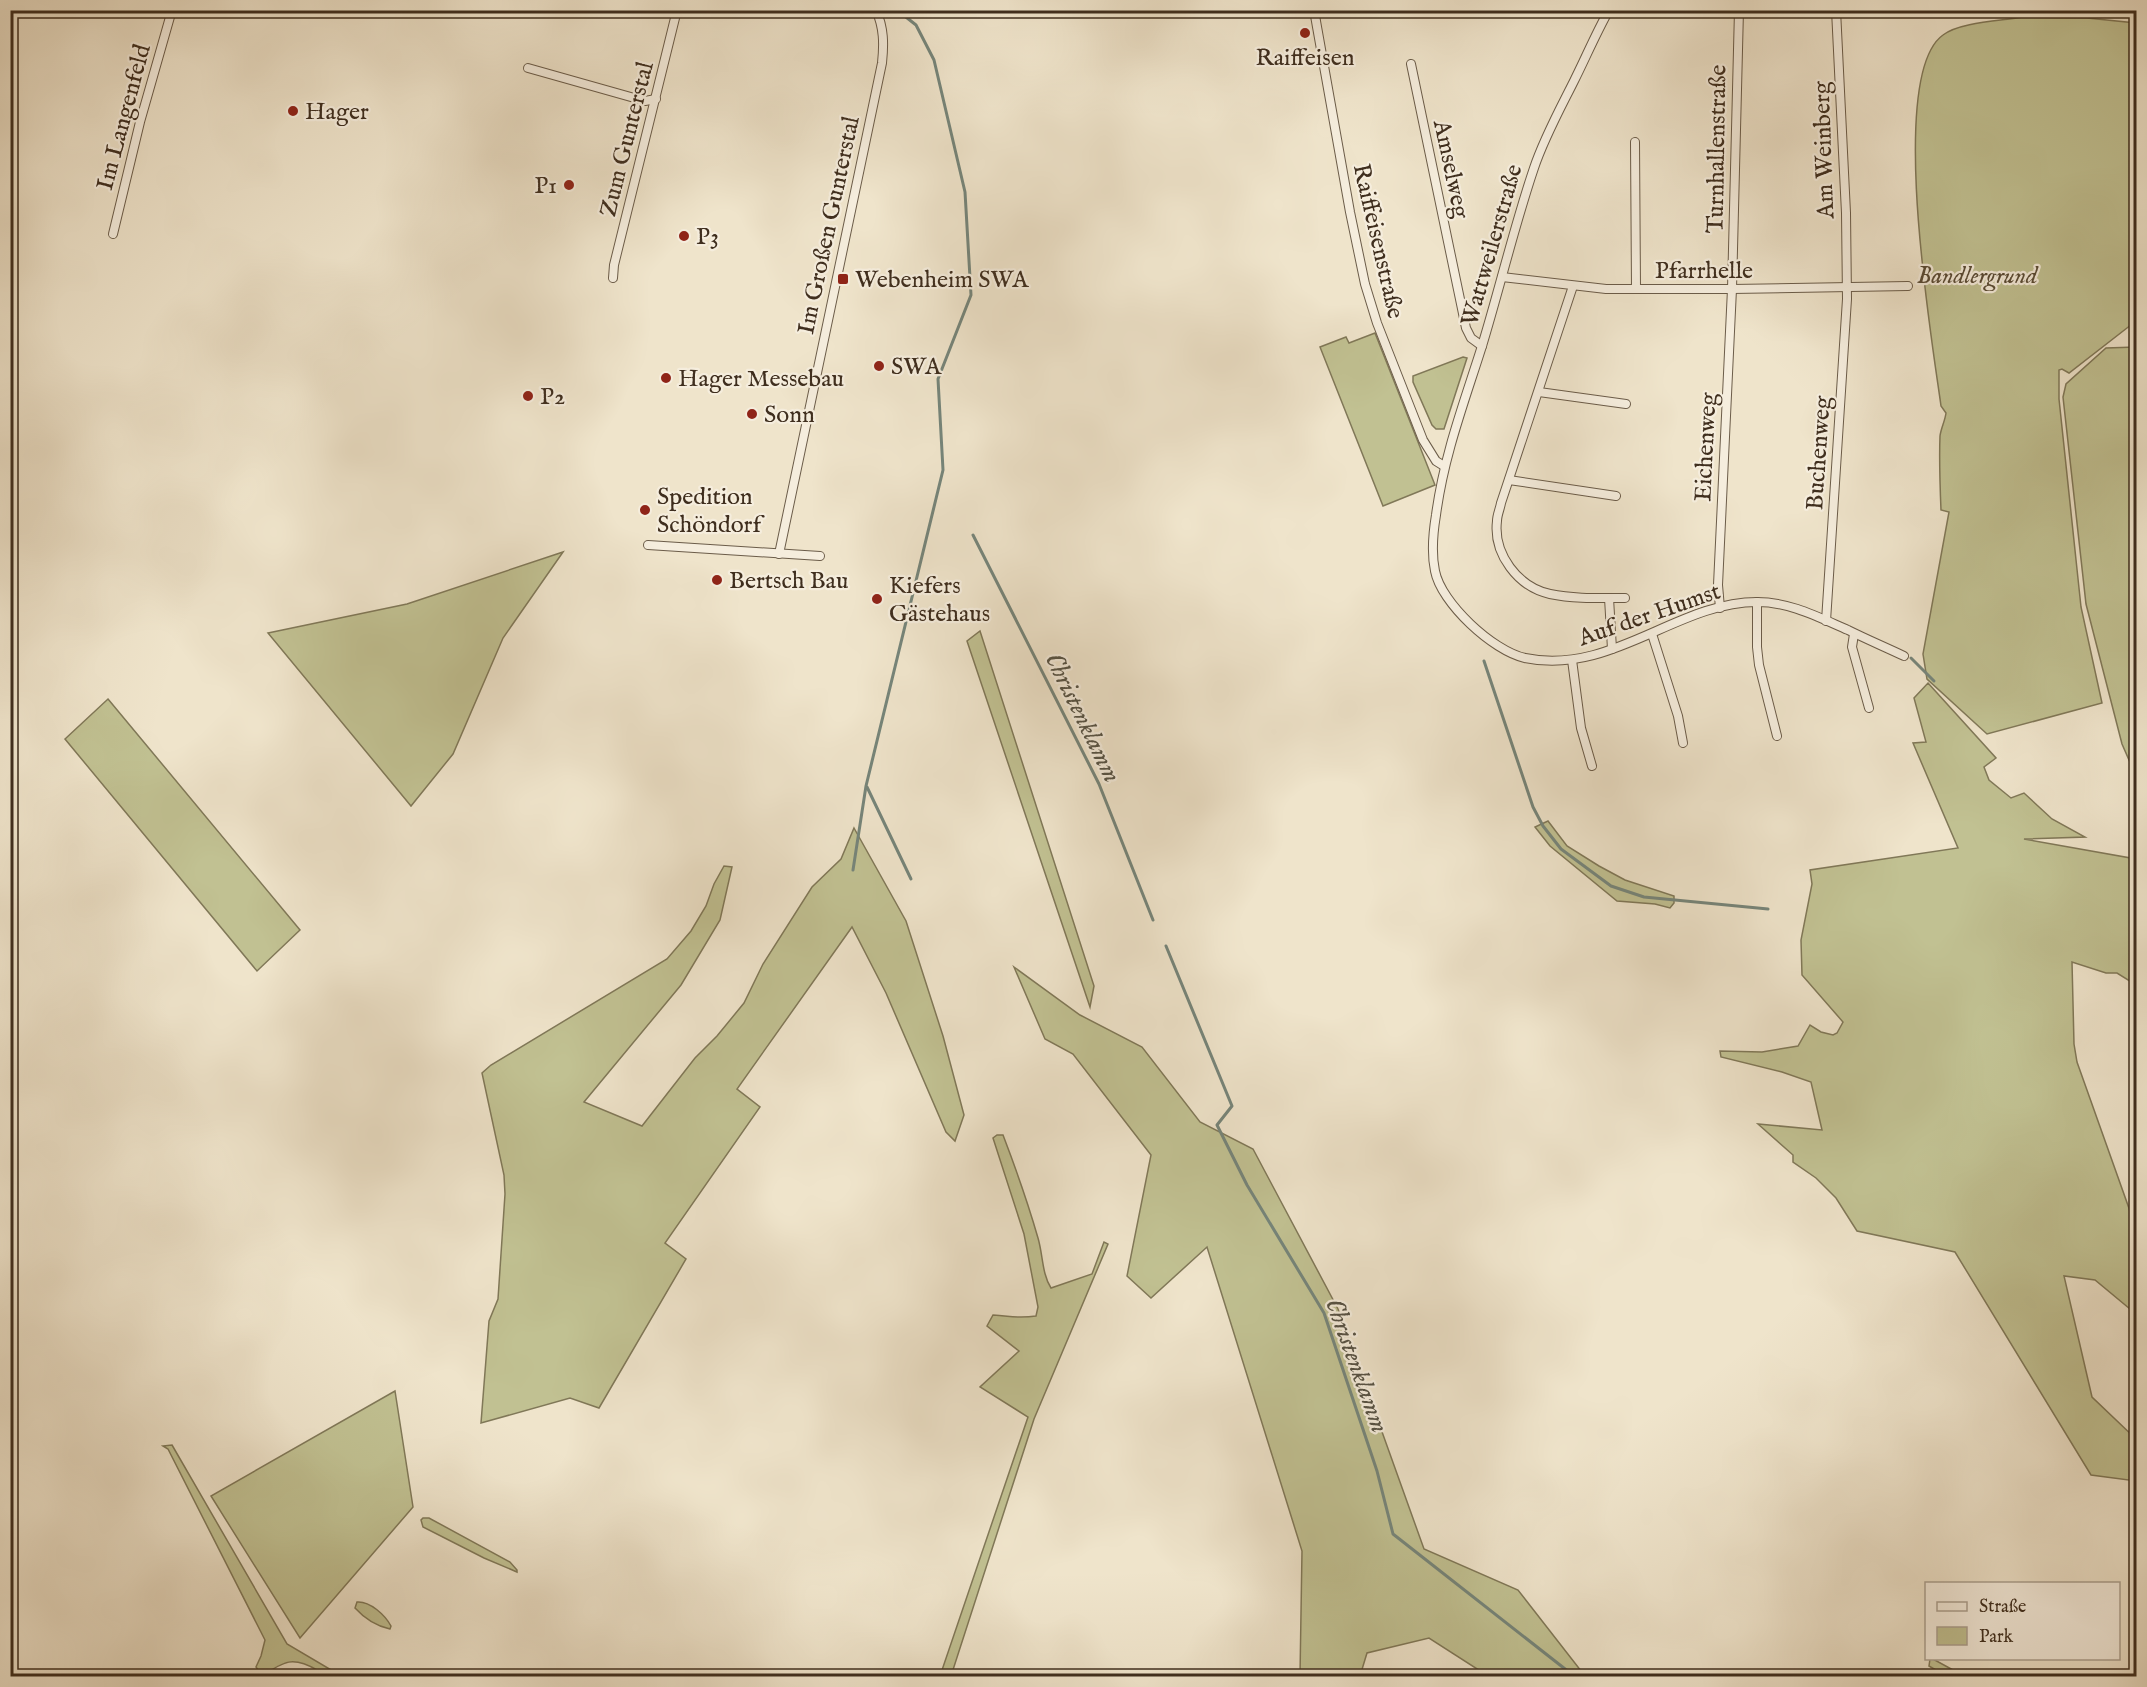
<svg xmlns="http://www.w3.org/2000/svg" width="2147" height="1687" font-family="'IM FELL English',serif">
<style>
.green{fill:#c1c192;stroke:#807858;stroke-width:1.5}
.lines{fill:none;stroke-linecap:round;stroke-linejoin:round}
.stream{stroke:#76857a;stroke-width:3}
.street-casing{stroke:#6b5c49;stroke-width:10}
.street{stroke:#f5eddd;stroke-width:8}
.poi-dot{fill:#8f2418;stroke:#f5eddd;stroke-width:2}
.labels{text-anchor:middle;stroke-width:4.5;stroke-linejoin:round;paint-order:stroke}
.poi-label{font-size:24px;fill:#3f2e1e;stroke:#f5eddd;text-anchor:start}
.street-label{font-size:24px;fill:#3f2e1e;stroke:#f5eddd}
.park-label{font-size:24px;font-style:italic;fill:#594b35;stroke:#f5eddd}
.water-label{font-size:26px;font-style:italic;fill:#565244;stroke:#f5eddd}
</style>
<rect width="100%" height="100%" fill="#efe4cb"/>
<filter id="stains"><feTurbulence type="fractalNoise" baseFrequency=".00333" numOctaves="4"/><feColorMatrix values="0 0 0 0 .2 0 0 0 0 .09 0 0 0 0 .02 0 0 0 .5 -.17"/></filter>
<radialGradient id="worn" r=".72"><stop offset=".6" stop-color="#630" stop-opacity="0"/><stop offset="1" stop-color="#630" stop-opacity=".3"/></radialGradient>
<g class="green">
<path d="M2023 17 2087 18 2136 23V321L2069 373 2062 369 2059 370V399L2081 607 2102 703 1987 734 1927 679 1923 654 1949 512 1941 510C1940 486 1939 461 1940 436 1941 428 1945 421 1946 413L1941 406C1932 340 1887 75 1943 35 1960 22 2001 21 2023 17Z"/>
<polygon points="1375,333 1435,485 1383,506 1320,347 1346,337 1349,343"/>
<polygon points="2136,347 2136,776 2122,744 2086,604 2063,397 2066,384 2106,348"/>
<polygon points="1463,357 1467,358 1444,429 1436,429 1432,425 1413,382 1413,376"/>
<polygon points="563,552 503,638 453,754 411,806 268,633 407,604"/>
<polygon points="980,631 1094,986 1090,1007 967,641"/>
<polygon points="1928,683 1996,758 1984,767 1989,780 2011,798 2024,793 2052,819 2085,837 2024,839 2136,859 2136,985 2117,973 2106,973 2072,962 2074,1044 2077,1062 2136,1228 2136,1314 2095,1280 2064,1276 2092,1397 2136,1439 2136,1481 2091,1475 1955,1252 1857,1231 1836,1198 1816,1178 1793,1162 1793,1155 1758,1124 1822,1130 1811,1082 1782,1072 1721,1057 1720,1051 1762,1052 1798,1046 1810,1025 1821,1032 1833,1035 1837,1033 1843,1022 1802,975 1801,940 1812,884 1810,870 1958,848 1913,743 1926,742 1914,698"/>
<polygon points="108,699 300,930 257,971 65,739"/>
<polygon points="1548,821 1567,846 1599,866 1625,880 1674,896 1674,903 1670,908 1655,904 1617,901 1550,846 1535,827"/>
<polygon points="854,828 906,921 943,1036 964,1115 955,1141 946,1132 886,993 852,927 737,1089 760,1107 665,1243 686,1259 599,1408 570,1398 481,1423 489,1321 498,1299 505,1194 504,1175 482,1073 491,1065 667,959 691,931 706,906 714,884 724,866 732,867 720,920 681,985 584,1102 642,1126 695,1058 717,1036 744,1003 763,964 812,887 841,859"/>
<polygon points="1014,967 1080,1015 1142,1047 1200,1122 1253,1149 1338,1309 1424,1549 1518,1590 1585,1676 1488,1676 1429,1638 1367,1653 1360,1676 1300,1676 1302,1551 1207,1247 1151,1298 1127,1276 1151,1155 1073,1054 1045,1039"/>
<path d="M997 1135H1003C1016 1169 1028 1203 1038 1238 1043 1255 1042 1274 1051 1288L1092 1274 1104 1242 1108 1244 1034 1419 951 1676H940L1028 1417 980 1387 1019 1351 987 1326 993 1315C1011 1316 1017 1319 1036 1316L1038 1307 1024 1234 993 1138Z"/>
<polygon points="395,1391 413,1507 300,1638 211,1496"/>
<path d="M172 1445 287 1644 333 1671 335 1676C327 1677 323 1674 317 1670 293 1656 284 1661 262 1676L256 1667 261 1656 265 1640 168 1449 163 1446Z"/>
<polygon points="423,1518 429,1518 510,1562 517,1570 517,1572 484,1558 423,1527 421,1520"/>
<path d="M357 1602C370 1601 385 1615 391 1626L390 1629C376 1626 365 1619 355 1608Z"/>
<polygon points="1930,1659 1933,1659 1964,1676 1946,1676 1929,1666"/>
</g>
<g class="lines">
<g class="stream">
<polyline points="973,535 1099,784 1153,920"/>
<polyline points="1911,658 1934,681"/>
<polyline points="1484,661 1533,807 1543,826 1561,849 1611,886 1644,897 1768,909"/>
<polyline points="867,787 911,879"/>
<polyline points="853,870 866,786 943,470 938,379 971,295 965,192 934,60 916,25 897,10"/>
<polyline points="1166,946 1232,1106 1217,1125 1247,1185 1324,1313 1377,1471 1393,1534 1574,1676"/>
</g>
<defs>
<g id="street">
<polyline points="1314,10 1350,212 1365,284 1377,323 1423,440 1436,461 1444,466"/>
<path d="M1609 10C1596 33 1586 57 1574 81 1560 109 1544 138 1534 168 1514 227 1500 287 1482 346 1464 403 1444 455 1436 515 1433 533 1431 552 1435 571 1441 603 1493 651 1525 658 1611 676 1677 602 1757 602 1790 602 1818 617 1848 630 1866 639 1885 647 1904 656"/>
<polyline points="1411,64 1466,328 1471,338 1482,346"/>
<polyline points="528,68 645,101 656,99"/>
<polyline points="1635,142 1636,289"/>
<polyline points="113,234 140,122 172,10"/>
<polyline points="1502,277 1606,289 1732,289 1908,286"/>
<polyline points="613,278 614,265 677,10"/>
<path d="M1573 286 1501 503C1500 509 1497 515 1497 521 1493 554 1518 587 1550 594 1574 599 1600 598 1625 598"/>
<polyline points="1539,392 1626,404"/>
<polyline points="1509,480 1616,496"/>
<polyline points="648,545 820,556"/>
<path d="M779 554 882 63C884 44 884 28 876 10"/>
<polyline points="1609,598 1612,649"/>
<polyline points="1757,602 1757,647 1759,665 1777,736"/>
<polyline points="1720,608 1718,585 1732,289 1739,10"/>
<polyline points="1826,621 1847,299 1846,213 1836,10"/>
<polyline points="1652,634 1678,716 1683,743"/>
<polyline points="1854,634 1852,647 1869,708"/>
<polyline points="1572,660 1581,728 1592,766"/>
</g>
</defs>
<use href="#street" class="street-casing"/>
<use href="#street" class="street"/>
</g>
<g class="poi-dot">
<circle cx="1305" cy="33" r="6"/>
<circle cx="293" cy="111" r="6"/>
<circle cx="569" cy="185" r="6"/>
<circle cx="684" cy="236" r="6"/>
<rect x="837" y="273" width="12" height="12" rx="3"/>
<circle cx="879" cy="366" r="6"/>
<circle cx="666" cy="378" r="6"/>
<circle cx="528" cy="396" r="6"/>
<circle cx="752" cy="414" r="6"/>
<circle cx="645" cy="510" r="6"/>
<circle cx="717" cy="580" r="6"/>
<circle cx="877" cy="599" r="6"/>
</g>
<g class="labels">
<g class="poi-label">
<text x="1305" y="65" text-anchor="middle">Raiffeisen</text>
<text x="305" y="119">Hager</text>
<text x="557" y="193" text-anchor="end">P1</text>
<text x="696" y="244">P3</text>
<text x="855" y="287">Webenheim SWA</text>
<text x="891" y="374">SWA</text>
<text x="678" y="386">Hager Messebau</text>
<text x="540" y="404">P2</text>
<text x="764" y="422">Sonn</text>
<text x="657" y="504">Spedition<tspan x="657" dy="28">Schöndorf</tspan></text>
<text x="729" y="588">Bertsch Bau</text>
<text x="889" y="593">Kiefers<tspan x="889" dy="28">Gästehaus</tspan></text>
</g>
<g class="street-label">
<text transform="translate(123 117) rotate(-75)" y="8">Im Langenfeld</text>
<text transform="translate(626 139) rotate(-76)" y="8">Zum Gunterstal</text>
<text transform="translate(1716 149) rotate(-89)" y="8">Turnhallenstraße</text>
<text transform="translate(1823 150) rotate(-92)" y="8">Am Weinberg</text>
<text transform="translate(1452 169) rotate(78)" y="8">Amselweg</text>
<text transform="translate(828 225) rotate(-78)" y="8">Im Großen Gunterstal</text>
<text transform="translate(1379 241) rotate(77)" y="8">Raiffeisenstraße</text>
<text transform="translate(1491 245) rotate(-74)" y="8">Wattweilerstraße</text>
<text x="1704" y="278">Pfarrhelle</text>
<text transform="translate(1705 447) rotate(-87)" y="8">Eichenweg</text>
<text transform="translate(1818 453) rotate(-86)" y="8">Buchenweg</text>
<text transform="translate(1649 614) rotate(-19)" y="8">Auf der Humst</text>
</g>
<g class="park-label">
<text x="1977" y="283">Bandlergrund</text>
</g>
<g class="water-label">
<text transform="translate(1084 717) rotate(64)" y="9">Christenklamm</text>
<text transform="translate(1358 1365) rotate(70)" y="9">Christenklamm</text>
</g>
</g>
<rect width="2147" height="1687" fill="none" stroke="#efe4cb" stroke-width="36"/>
<rect x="12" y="12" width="2123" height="1663" fill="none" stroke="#3f2e1e" stroke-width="3"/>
<rect x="18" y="18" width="2111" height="1651" fill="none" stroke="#3f2e1e" stroke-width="1.5"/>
<rect x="1925" y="1582" width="195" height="78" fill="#f5eddd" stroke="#aca191" stroke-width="1.5"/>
<rect x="1937" y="1602" width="30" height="9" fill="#f5eddd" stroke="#aca191" stroke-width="1.5"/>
<text x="1979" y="1612" font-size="18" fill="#3f2e1e">Straße</text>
<rect x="1937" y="1627" width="30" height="18" fill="#c1c192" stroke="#aca191" stroke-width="1.5"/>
<text x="1979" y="1642" font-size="18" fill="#3f2e1e">Park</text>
<rect width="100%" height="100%" filter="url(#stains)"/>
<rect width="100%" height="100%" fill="url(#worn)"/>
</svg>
